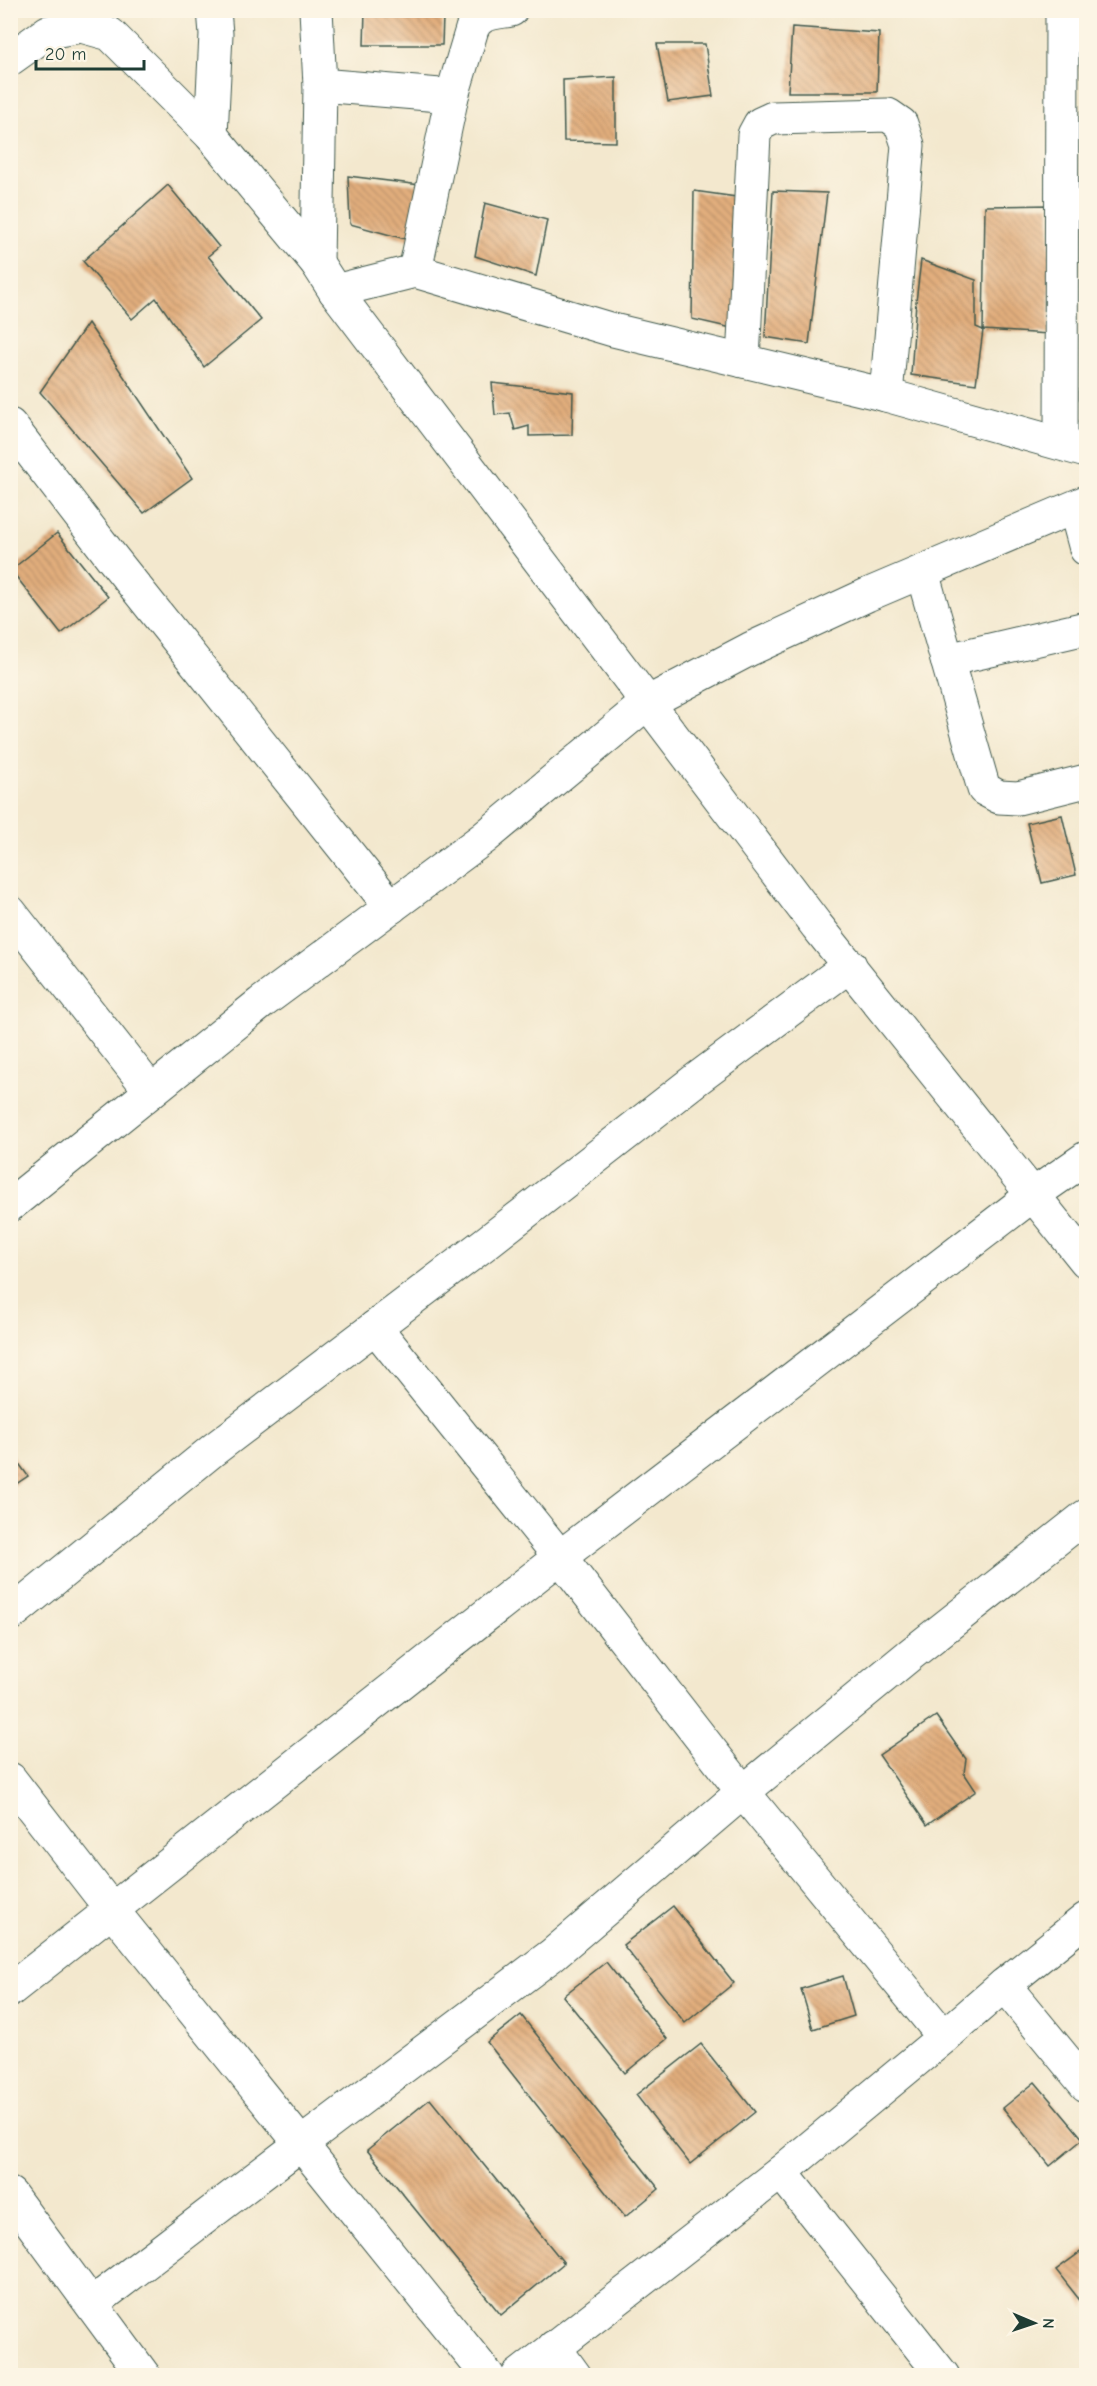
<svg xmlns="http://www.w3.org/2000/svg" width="1097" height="2386" font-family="'Comic Neue',sans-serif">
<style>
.building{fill:url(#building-back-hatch)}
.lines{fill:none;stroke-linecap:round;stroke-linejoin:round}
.minor-casing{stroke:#3f574b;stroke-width:35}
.minor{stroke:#fff;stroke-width:33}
</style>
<defs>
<pattern id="building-back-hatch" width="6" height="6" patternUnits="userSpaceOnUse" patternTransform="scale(1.5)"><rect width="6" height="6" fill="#e2ae7d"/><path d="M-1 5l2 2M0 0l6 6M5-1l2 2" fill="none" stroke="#b78f67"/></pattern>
</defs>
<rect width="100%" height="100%" fill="#fcf5e5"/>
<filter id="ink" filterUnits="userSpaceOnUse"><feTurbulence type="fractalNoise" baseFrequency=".0167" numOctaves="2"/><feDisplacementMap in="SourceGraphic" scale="12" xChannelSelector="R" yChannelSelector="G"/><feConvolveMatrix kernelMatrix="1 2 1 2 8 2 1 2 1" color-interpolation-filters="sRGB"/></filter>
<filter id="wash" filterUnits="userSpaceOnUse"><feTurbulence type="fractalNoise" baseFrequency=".008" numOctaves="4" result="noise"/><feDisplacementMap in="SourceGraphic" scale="24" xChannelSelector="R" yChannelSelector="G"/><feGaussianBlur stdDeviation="1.35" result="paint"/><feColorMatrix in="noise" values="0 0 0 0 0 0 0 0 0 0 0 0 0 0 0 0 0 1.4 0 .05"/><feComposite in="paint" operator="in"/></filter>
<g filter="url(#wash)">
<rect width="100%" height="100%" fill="#f3e8ce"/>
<g id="blocks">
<g class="building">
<polygon points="365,10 462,10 463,21 443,17 442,45 364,45"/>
<polygon points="792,27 879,33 877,92 788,92"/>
<polygon points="657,44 705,44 713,96 668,102"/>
<polygon points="616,77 616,142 564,141 563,80"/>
<polygon points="348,176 428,186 416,242 350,224"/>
<polygon points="168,185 219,247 208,256 261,320 204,367 156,298 132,319 83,261"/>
<polygon points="694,191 743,198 736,329 692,319"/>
<polygon points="773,191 827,193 809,344 765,337"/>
<polygon points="485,203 547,220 536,276 475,256"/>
<polygon points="1050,205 1049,334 983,330 985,206"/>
<polygon points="921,260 976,280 976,327 983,330 976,384 911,375 916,302"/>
<polygon points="88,323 192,478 144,513 40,392"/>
<polygon points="492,383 573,392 572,435 529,436 529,426 515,430 510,413 495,415"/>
<polygon points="57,533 108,597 61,634 11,570"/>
<polygon points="1062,815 1076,875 1042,883 1027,823"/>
<polygon points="10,1451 28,1476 10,1488"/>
<polygon points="936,1716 966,1759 964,1773 976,1791 927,1825 879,1755"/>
<polygon points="673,1906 734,1983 685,2023 623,1945"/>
<polygon points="606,1962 667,2039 625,2073 563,1996"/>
<polygon points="843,1976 854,2016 813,2029 801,1989"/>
<polygon points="521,2015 659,2189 625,2217 487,2042"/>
<polygon points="701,2044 755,2112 690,2164 636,2095"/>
<polygon points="1035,2082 1083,2139 1050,2166 1003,2108"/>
<polygon points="430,2099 564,2263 501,2315 367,2150"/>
<polygon points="1086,2248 1086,2308 1056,2270"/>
</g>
</g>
</g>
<g filter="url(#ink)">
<use href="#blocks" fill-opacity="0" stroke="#3f574b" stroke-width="1.5"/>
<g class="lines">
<defs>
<g id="minor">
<polyline points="316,10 320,85 317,263"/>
<polyline points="10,59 48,32 81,26 110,34 211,135 317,263 335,291 817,926 1086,1261"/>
<polyline points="320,85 452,96"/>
<polyline points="211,135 216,34 214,10"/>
<path d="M415 271 452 96 472 29C479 12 495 13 511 10"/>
<polyline points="335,291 415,271 613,330 886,395 1086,451"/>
<polyline points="743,361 754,135 760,124 773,118 888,115 901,124 908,145 886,395"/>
<polyline points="10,425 113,559 391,907"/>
<polyline points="1061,442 1062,10"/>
<polyline points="1075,508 1086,549"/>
<polyline points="922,572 984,789 999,797 1018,798 1086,781"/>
<polyline points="947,660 1086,628"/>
<polyline points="10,912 151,1091"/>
<polyline points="10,1205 261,1003 484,838 647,703 750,649 867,595 1086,502"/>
<polyline points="375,1327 560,1557 743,1792 944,2037 1004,1985 1086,1919"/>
<polyline points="10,1615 213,1450 486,1243 694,1081 850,965"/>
<polyline points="10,1779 112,1910 301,2144 552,1955 743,1792 911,1654 1086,1516"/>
<polyline points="1004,1985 1086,2085"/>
<polyline points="10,1990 560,1557 1034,1194 1086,1158"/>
<polyline points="781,2172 943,2376"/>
<polyline points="10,2194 144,2376"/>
<polyline points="93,2303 301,2144 488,2376"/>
<polyline points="554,2347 575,2376"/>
<polyline points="518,2376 781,2172 944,2037"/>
</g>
</defs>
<use href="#minor" class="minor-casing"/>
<use href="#minor" class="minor"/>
</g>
</g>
<rect width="1097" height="2386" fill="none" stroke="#fcf5e5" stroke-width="36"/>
<g transform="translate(1034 2323) rotate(92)" stroke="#fcf5e5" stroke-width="4.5" paint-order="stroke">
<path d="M0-4.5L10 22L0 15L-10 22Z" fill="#1f3d34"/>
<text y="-9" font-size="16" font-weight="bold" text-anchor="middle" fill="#1f3d34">N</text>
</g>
<path d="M36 60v9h108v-9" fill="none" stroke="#1f3d34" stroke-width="3"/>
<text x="45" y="60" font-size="18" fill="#1f3d34" stroke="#fcf5e5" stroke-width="4.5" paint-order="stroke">20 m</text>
</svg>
